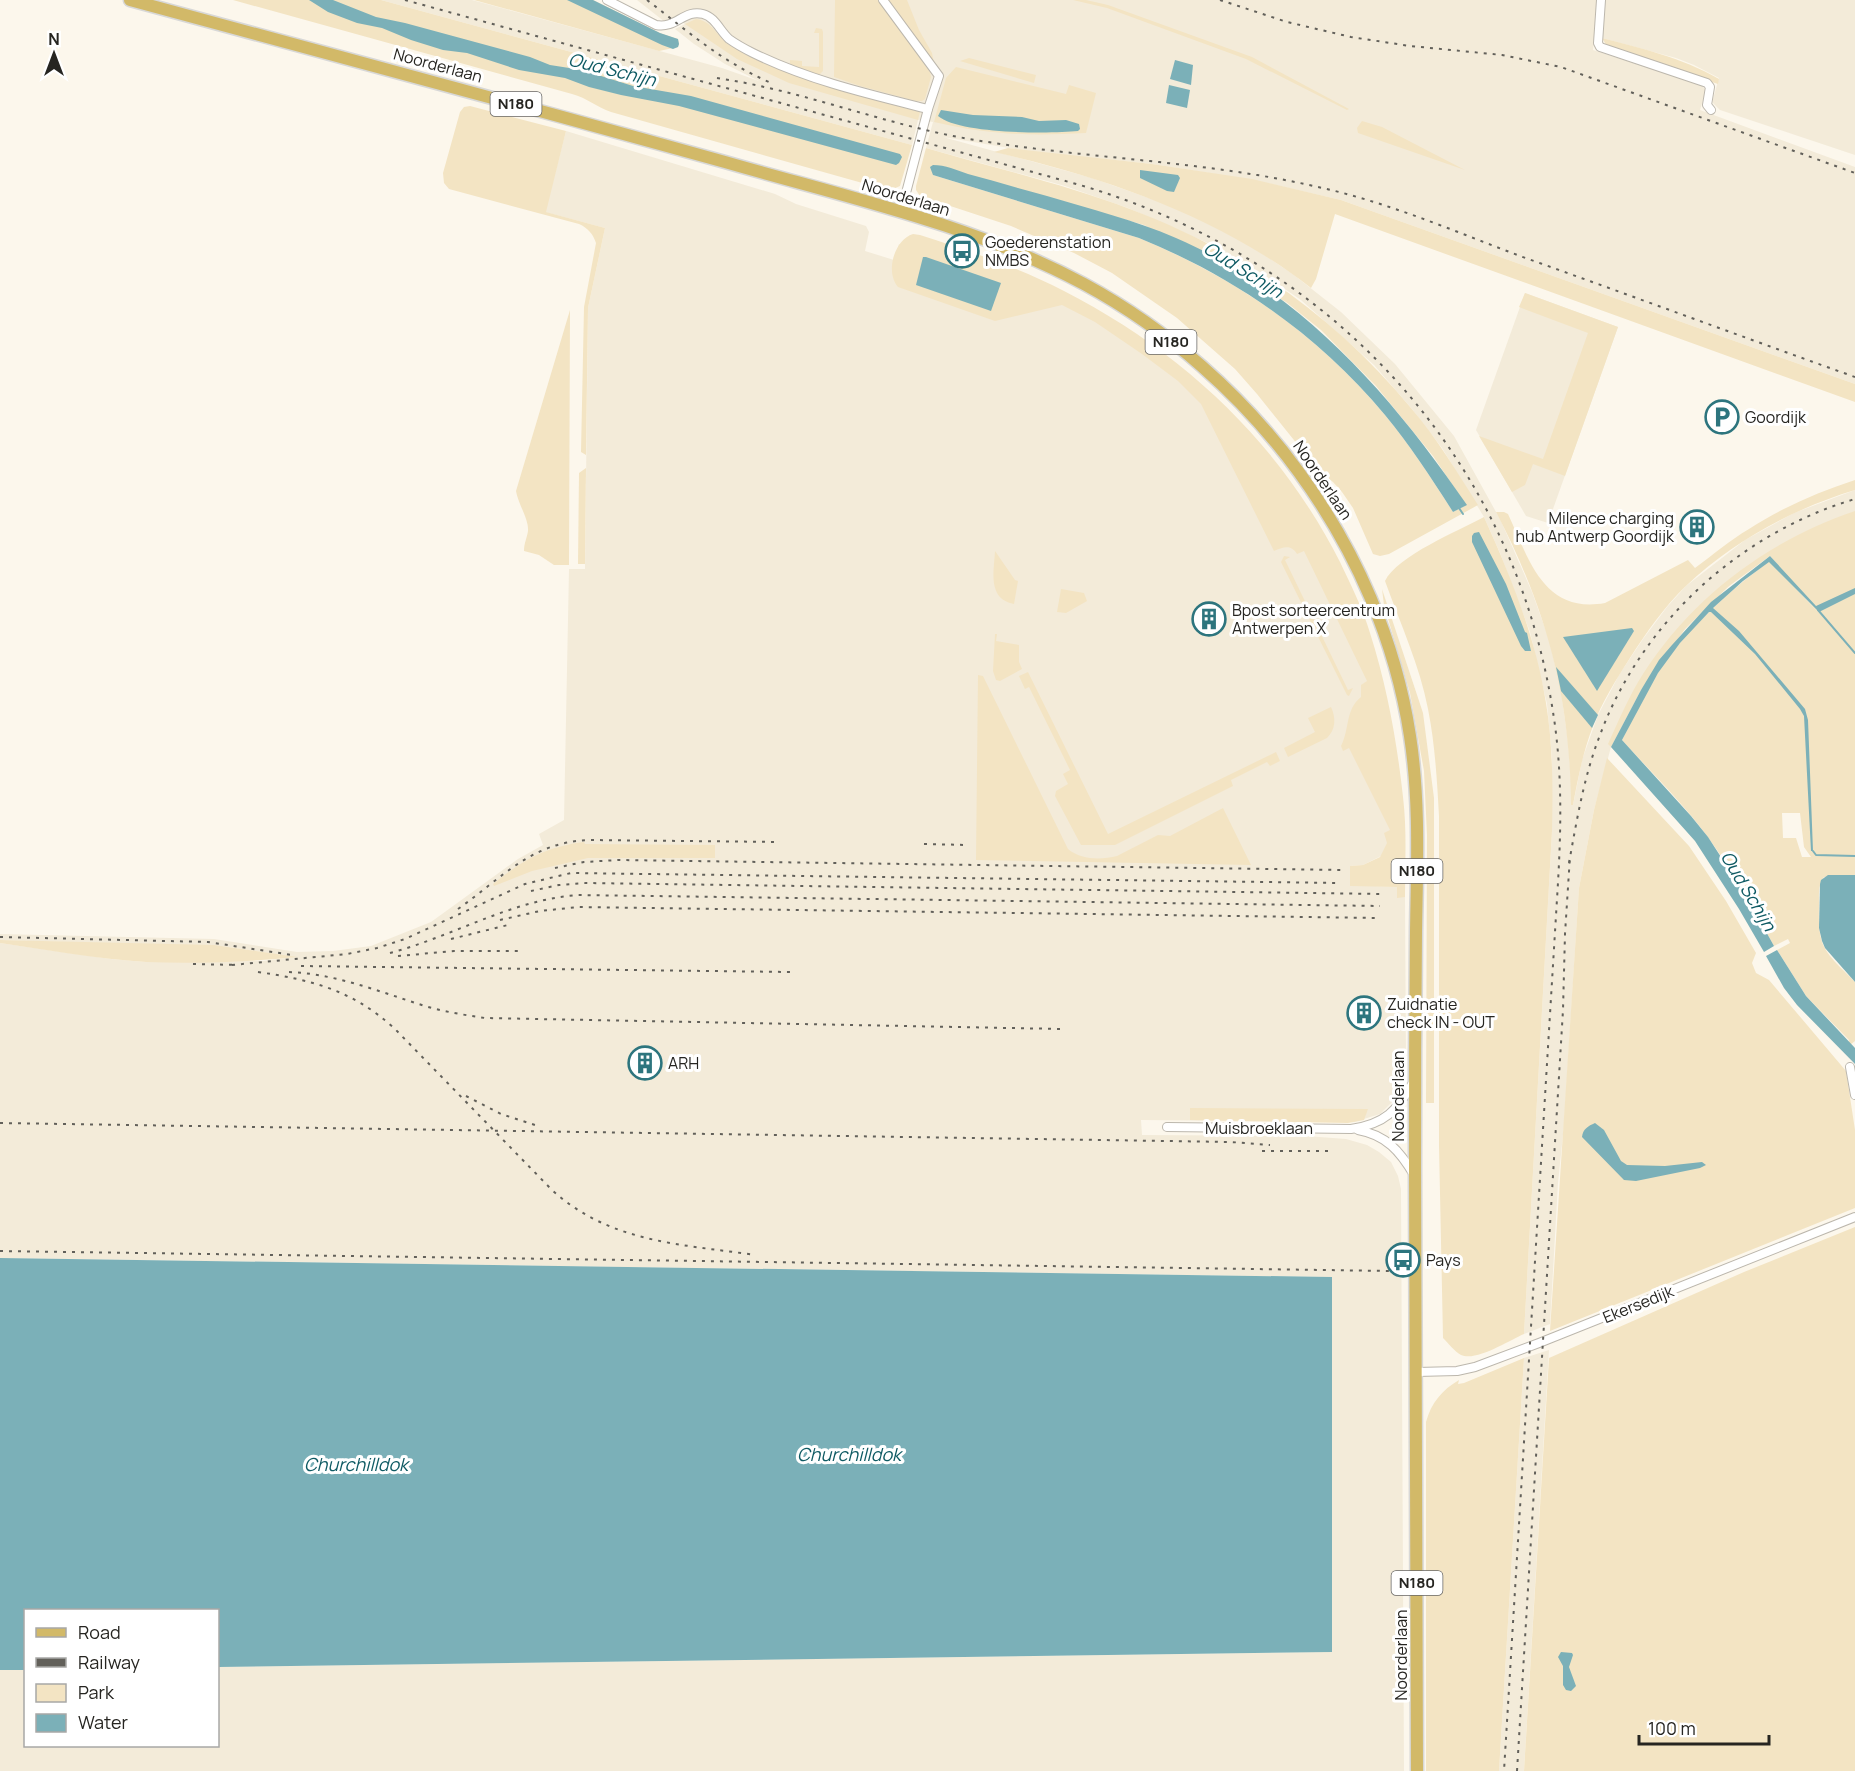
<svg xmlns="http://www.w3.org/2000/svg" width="1855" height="1771" font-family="Manrope,sans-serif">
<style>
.built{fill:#f3ebd9}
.green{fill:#f3e4c3;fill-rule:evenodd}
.water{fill:#7bb0b8}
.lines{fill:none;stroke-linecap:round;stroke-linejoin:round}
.stream{stroke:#7bb0b8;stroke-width:2}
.street-casing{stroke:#bcb7ad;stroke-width:10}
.primary-casing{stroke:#d8d8d7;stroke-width:15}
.street{stroke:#fff;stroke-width:8}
.primary{stroke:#d2b968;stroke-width:12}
.rail{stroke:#62605a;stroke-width:2;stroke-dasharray:3 6;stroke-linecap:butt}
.labels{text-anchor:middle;stroke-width:6;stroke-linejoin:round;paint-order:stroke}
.shield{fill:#fff;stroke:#676664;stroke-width:1.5}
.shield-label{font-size:15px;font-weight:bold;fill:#262521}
.street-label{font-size:16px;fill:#262521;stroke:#fff}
.poi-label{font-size:16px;fill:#262521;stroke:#fff;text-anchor:start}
.water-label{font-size:18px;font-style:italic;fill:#0e5a63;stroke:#fff}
</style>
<rect width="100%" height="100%" fill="#fcf7ec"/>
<g class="built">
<polygon points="381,0 472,0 722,68 759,81 725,64 694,44 675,29 685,24 675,17 665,22 637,0 1598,0 1593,50 1701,85 1706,90 1700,110 1855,167 1855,384 1341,200 1253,180 1152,164 1033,152 943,137 1092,178 1177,208 1210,224 1254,248 1294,275 1341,312 1395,364 1454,436 1501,521 1532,592 1550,642 1561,691 1568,741 1573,805 1582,760 1598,715 1619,675 1643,639 1667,607 1686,586 1745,540 1794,513 1855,490 1855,515 1767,557 1729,586 1700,612 1685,629 1641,690 1611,747 1594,810 1579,888 1564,1125 1558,1183 1550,1324 1524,1334 1552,831 1552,757 1547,704 1530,632 1500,553 1484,517 1442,448 1412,409 1374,365 1301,300 1258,271 1210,244 1128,208 1065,186 926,148 933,122 918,120 912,145"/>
<polygon points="1605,0 1855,0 1855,155 1720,110 1713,103 1713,99 1719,78 1694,65 1676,58 1602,38"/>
<polygon points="566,131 775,194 796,204 866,226 869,232 865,251 894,260 899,244 1062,299 1158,359 1248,441 1371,669 1395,849 1363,865 1350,866 1350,885 1397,887 1397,897 1405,897 1406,1064 1401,1088 1394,1100 1380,1114 1354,1122 1141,1120 1142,1135 1306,1136 1346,1139 1367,1145 1379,1152 1391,1162 1398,1176 1401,1189 1404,1771 0,1771 0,1670 25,1670 26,1746 218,1746 218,1667 1332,1652 1332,1277 0,1258 0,943 111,959 145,962 264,961 293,957 229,947 0,940 0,934 214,939 297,952 333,951 371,946 431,922 518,859 543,845 539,834 564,820 569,569 585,569 588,308 605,228 545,212"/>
<polygon points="1525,293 1618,327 1548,523 1526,516 1476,430"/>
<polygon points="1549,1350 1524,1771 1499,1771 1524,1358"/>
</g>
<g class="green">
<path d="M233 0H381L912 145 900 186 893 189 873 186 611 112C597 107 587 98 572 94Z"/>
<polygon points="474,0 593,0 660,33 678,39 679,44 678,47 659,51"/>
<polygon points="835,0 878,0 930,72 931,77 925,99 922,101 916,101 860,86 834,77"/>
<polygon points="887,0 907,0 919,30 932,53 934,63"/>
<polygon points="1073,0 1086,0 1108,5 1252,57 1349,109 1347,110 1246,59 1107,8"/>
<path d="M696 19C712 21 716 35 728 44 734 48 741 52 748 56 804 82 861 96 920 112L918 120 789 83 737 59 685 24Z"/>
<polygon points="816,28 822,29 823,32 823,71 819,75 790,65 790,60 802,61 802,66 819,67 819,33 814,33"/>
<path d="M1602 38C1644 49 1680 57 1719 79L1718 84 1608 48Z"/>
<polygon points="969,58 1036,75 1034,83 960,61"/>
<path d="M956 67 1066 94 1069 85 1096 93 1086 133C1029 136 990 135 934 122L946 78Z"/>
<path d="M470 106 566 131 546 212 605 228 588 308 586 455 581 452 584 307 596 243C593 234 588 228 579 224L449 189 444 183 443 173 460 112 464 107Z"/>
<polygon points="1362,121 1382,127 1465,170 1358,133 1357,128"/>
<path d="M926 148C994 168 1064 184 1130 209 1243 252 1334 315 1411 408 1437 438 1457 472 1478 505L1389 554 1380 556 1373 554 1353 508 1342 492 1333 482 1318 470 1257 394 1235 369 1177 318 1112 273 1074 253 1011 226 920 196 916 190V186ZM933 165 1144 225 1286 302 1321 330 1376 386 1433 456 1466 505 1453 512C1432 479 1410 445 1385 415 1317 334 1236 278 1139 238L933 175Z"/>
<path d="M1008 148 1152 164 1252 179 1341 200 1855 384V402L1335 214 1316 279 1311 288C1218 216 1107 178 994 152Z"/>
<path d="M913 234 920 235C969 251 1018 267 1064 291 1183 352 1279 442 1340 562 1351 585 1363 609 1370 633 1387 686 1397 742 1403 797 1407 830 1405 864 1405 897L1397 898V887L1350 886V866L1363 865 1380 857 1387 843 1384 833 1390 830 1349 748 1343 751 1341 746C1350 728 1345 710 1361 697V685L1367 681 1304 551 1297 554C1291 544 1283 547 1274 551L1201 404 1178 381 1142 354 1095 322 1062 305 995 321 898 287C885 272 894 240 913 234Z"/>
<polygon points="1525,293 1618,327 1565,476 1533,464 1525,485 1512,492 1479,436 1543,459 1588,333 1519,307"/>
<path d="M570 310 569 565H554L539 555 524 551C524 543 527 538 528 531 529 519 518 504 516 491Z"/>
<polygon points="586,468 585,564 578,564 579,473"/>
<path d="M1855 480V490C1793 509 1733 541 1686 586 1664 607 1646 633 1630 658 1616 680 1602 702 1593 726 1583 752 1578 778 1573 805H1571C1570 696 1547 610 1496 512H1504L1508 514C1529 559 1543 614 1605 603L1688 560 1695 568C1713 555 1730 540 1749 529 1781 508 1818 492 1855 480Z"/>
<path d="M1855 511V875L1824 877C1818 884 1819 895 1819 904 1819 916 1818 930 1822 942 1827 957 1845 971 1855 982V1041L1850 1045 1848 1043 1849 1040 1806 996 1777 950 1790 943 1788 939 1774 946C1753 909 1733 871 1707 836 1682 802 1650 771 1622 740 1633 718 1644 695 1657 674 1686 629 1726 594 1768 562H1771L1817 611 1770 556 1729 586 1685 629 1641 690 1611 747 1608 744C1619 720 1629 696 1643 674 1693 596 1769 540 1855 511ZM1782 813H1800L1804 847 1811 857H1802L1796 838H1783Z"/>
<path d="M1484 517C1511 577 1536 638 1546 703 1553 745 1553 789 1552 831L1524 1334C1510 1340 1476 1362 1461 1355 1455 1352 1448 1343 1443 1338L1439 1145V816C1437 780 1435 744 1428 709 1420 666 1400 623 1385 581 1397 556 1458 531 1484 517Z"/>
<path d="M995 551 1015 580 1018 581 1014 604C987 599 994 571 995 551Z"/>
<polygon points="1284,556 1290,557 1285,560 1348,690 1353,688 1349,696 1347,695 1281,562"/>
<polygon points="1061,589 1084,593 1087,601 1066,613 1057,612"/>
<polygon points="1382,589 1423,713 1434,798 1434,1103 1426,1103 1427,835 1424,771 1410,693 1384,605"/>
<polygon points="995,634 997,634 996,641 1019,645 1019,662 1022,669 1000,681 996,680 993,671"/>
<polygon points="1028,672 1108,834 1276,752 1280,761 1270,766 1267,762 1231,780 1233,786 1115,845 1081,845 1055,796 1056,791 1068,784 1063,774 1070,770 1029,687 1025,689 1019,676"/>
<path d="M978 675 983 676 1068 849C1081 860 1101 860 1117 856L1158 835 1170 836 1223 808 1251 865 976 860Z"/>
<path d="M1331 707C1336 718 1336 729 1327 738L1288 757 1284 748 1315 732 1308 718Z"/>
<polygon points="1607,758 1689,846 1726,901 1756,953 1752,963 1756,973 1769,980 1846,1071 1855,1130 1855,1208 1550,1331 1579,888 1594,810"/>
<path d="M584 842 585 844 715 845V858H588L532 871 494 886 493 884C523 860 545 847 584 842Z"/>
<path d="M0 940 214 945 297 957C247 962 196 964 146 962 97 959 48 950 0 943Z"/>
<polygon points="1190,1108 1368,1109 1364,1120 1348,1123 1190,1120"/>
<polygon points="1855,1227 1855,1771 1524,1771 1549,1358 1744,1272"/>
<path d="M1524 1358 1499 1771H1426V1422C1431 1403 1442 1390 1459 1380L1458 1384 1464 1383Z"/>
</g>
<g class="water">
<polygon points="309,0 333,0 376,17 405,23 530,57 550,65 582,70 633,86 691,96 900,154 902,157 899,163 896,165 679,106 621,95 589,87 565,78 519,70 467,53 443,50 411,40 382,28 357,23 328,12"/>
<polygon points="567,0 593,0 660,33 678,39 679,44 678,47 673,49 662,45"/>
<polygon points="1175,60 1193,65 1191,85 1170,79"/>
<polygon points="1169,85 1190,90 1187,108 1166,103"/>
<path d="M941 110 973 115 1022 117 1039 121 1066 120 1079 124 1080 129 1078 131C1049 134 959 134 938 116Z"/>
<path d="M933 165C945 165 957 170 968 174 994 181 1021 189 1047 196 1090 209 1135 220 1176 238 1302 292 1391 395 1467 505L1453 512C1432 479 1410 445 1385 415 1318 335 1235 277 1139 238L933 175 930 167Z"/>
<polygon points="1140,170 1178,175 1180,178 1174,192 1167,191 1140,178"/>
<polygon points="923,257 926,257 1001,283 991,311 916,285"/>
<polygon points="1479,532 1506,584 1525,632 1527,633 1531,651 1525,651 1521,646 1472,542 1472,536 1474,533"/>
<polygon points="1770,556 1816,606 1855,588 1855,594 1819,612 1769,562 1743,581 1713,608 1739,631 1805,709 1808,720 1813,851 1811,851 1804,716 1800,709 1755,654 1711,612 1709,612 1680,643 1658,673 1622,740 1691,816 1708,837 1745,894 1774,946 1764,952 1739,909 1695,841 1611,747 1641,690 1659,660 1672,645 1711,602"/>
<polygon points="1632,628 1634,631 1597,691 1563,637"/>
<polygon points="1556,667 1598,715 1592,728 1561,691"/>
<polygon points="1828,875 1855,875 1855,982 1825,948 1822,941 1819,928 1820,884 1821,880"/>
<polygon points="1777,950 1806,996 1855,1048 1855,1064 1797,1005 1784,988 1766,956"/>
<path d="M1595 1123 1604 1130 1621 1161 1627 1165 1665 1166 1702 1162 1706 1165 1700 1168 1636 1181 1624 1180 1582 1137C1583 1129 1588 1126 1595 1123Z"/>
<polygon points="0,1258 1332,1277 1332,1652 218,1667 218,1610 26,1610 25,1670 0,1670"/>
<polygon points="1561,1652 1572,1653 1573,1655 1569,1667 1576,1686 1571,1691 1566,1690 1563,1685 1563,1666 1558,1657"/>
</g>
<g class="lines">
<g class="stream">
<polyline points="1459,508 1463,514"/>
<polyline points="1818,610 1855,653"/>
<polyline points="1813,851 1816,855 1855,856"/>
</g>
<defs>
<g id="street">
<path d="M607 0 656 25C676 29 684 9 703 14 715 17 720 31 729 39 736 44 745 49 753 53 808 80 868 94 928 109"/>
<polyline points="883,0 939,76 928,109 901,212"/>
<polyline points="1601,0 1598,43 1600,47 1707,83 1710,87 1707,105 1711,110"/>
<polyline points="1850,1067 1855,1095"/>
<path d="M1167 1127 1351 1129C1385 1124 1397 1111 1414 1081"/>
<path d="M1358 1130C1386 1135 1400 1151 1414 1175"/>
<polyline points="1417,1372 1457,1371 1475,1367 1539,1343 1855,1217"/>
</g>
<path id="primary" d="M130 0C329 53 527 107 725 162 846 197 972 224 1084 284 1252 375 1381 545 1410 736 1420 801 1417 866 1416 932 1415 1011 1415 1089 1415 1168 1415 1369 1417 1570 1417 1771"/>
</defs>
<use href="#street" class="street-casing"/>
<use href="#primary" class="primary-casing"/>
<use href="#street" class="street"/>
<use href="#primary" class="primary"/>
<g class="rail">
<path d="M405 0 1080 185C1328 258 1513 453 1553 712 1563 774 1561 836 1557 899L1504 1771"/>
<path d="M647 0C689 32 719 60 769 82"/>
<polyline points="1220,0 1287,22 1351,37 1410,46 1502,55 1561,67 1855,173"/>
<path d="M717 78C798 90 873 120 953 136 1074 159 1198 159 1318 187 1387 202 1454 231 1520 256 1632 296 1743 337 1855 377"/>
<polyline points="924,844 968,845"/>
<path d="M1569 863C1577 819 1584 776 1600 735 1642 622 1740 533 1855 499"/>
<polyline points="555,868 584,862 619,860 1341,870"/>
<polyline points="531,891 559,885 586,883 1380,894"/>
<path d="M458 909C502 878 531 842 589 840L780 842"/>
<polyline points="500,920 540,911 578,907 1379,918"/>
<polyline points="0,937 208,942 292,955"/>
<polyline points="451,939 512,924"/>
<path d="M390 953C454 936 511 900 578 895L1380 906"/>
<polyline points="398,956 454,951 523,951"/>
<polyline points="193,964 238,965"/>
<polyline points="232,965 347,954 377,948 405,939 525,884 571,873 1341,883"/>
<polyline points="301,966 791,972"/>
<path d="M258 972C312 980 352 990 394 1028L551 1189C609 1243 681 1244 755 1255"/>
<path d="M289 972C337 974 380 992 425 1006 445 1012 465 1015 485 1018L1062 1029"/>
<polyline points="466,1096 501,1114 538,1126"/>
<polyline points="0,1123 1231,1142 1270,1145"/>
<polyline points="1262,1151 1330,1151"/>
<polyline points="0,1251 1393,1271"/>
<polyline points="1517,1771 1563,1010 1565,934 1570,856"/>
</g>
</g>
<defs>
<symbol id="bus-ring" viewBox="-11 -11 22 22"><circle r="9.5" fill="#fff" stroke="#2d757e" stroke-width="1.5"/><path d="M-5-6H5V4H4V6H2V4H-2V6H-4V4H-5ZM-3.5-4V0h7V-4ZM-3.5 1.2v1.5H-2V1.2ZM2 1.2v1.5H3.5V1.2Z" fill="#2d757e"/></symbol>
<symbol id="parking-ring" viewBox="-11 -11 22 22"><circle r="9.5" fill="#fff" stroke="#2d757e" stroke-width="1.5"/><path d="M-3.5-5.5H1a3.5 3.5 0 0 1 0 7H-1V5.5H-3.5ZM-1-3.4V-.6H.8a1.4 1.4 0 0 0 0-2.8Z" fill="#2d757e"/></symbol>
<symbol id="building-ring" viewBox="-11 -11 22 22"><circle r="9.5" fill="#fff" stroke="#2d757e" stroke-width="1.5"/><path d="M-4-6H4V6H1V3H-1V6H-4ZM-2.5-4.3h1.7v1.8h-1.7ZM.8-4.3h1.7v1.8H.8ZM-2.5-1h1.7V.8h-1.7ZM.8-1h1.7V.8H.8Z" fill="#2d757e"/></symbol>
</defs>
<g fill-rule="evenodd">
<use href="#bus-ring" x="943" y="232" width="38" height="38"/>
<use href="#parking-ring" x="1703" y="398" width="38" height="38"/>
<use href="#building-ring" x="1678" y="508" width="38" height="38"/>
<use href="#building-ring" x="1190" y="600" width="38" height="38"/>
<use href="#building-ring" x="1345" y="994" width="38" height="38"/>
<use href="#building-ring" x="626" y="1044" width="38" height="38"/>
<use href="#bus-ring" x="1384" y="1241" width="38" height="38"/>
</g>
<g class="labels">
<g class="shield">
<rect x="490.5" y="92" width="51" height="24" rx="4.5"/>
<rect x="1145.5" y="330" width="51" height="24" rx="4.5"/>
<rect x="1391.5" y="859" width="51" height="24" rx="4.5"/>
<rect x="1391.5" y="1571" width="51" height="24" rx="4.5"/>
</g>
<g class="shield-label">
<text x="516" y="109">N180</text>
<text x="1171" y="347">N180</text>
<text x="1417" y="876">N180</text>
<text x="1417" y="1588">N180</text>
</g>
<g class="street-label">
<text transform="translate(438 65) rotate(15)" y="6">Noorderlaan</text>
<text transform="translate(906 197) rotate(17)" y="6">Noorderlaan</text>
<text transform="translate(1323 480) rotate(56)" y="6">Noorderlaan</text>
<text transform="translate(1398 1096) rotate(-90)" y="6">Noorderlaan</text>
<text x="1259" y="1134">Muisbroeklaan</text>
<text transform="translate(1638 1304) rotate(-22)" y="6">Ekersedijk</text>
<text transform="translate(1401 1655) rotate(-90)" y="6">Noorderlaan</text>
</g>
<g class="poi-label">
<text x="985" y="248">Goederenstation<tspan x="985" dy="18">NMBS</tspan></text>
<text x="1745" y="423">Goordijk</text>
<text x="1674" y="524" text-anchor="end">Milence charging<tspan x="1674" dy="18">hub Antwerp Goordijk</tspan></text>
<text x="1232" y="616">Bpost sorteercentrum<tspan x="1232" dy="18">Antwerpen X</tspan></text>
<text x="1387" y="1010">Zuidnatie<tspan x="1387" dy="18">check IN - OUT</tspan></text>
<text x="668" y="1069">ARH</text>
<text x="1426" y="1266">Pays</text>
</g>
<g class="water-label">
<text transform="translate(612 70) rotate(14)" y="6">Oud Schijn</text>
<text transform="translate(1243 270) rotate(32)" y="6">Oud Schijn</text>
<text transform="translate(1748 891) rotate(59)" y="6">Oud Schijn</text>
<text x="849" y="1461">Churchilldok</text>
<text x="356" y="1471">Churchilldok</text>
</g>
</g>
<rect x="24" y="1609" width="195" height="138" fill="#ffffff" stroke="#a8a8a6" stroke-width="1.5"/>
<rect x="36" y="1628" width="30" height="9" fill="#d2b968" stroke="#a8a8a6" stroke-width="1.5"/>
<text x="78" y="1639" font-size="18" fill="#262521">Road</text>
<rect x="36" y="1658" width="30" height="9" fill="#62605a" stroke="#a8a8a6" stroke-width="1.5"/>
<text x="78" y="1669" font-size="18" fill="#262521">Railway</text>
<rect x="36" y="1684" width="30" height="18" fill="#f3e4c3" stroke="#a8a8a6" stroke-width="1.5"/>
<text x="78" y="1699" font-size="18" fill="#262521">Park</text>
<rect x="36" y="1714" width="30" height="18" fill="#7bb0b8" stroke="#a8a8a6" stroke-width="1.5"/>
<text x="78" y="1729" font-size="18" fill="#262521">Water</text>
<g transform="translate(54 54)" stroke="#ffffff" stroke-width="4.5" paint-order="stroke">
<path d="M0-4.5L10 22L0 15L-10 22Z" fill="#262521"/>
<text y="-9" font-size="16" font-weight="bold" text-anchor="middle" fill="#262521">N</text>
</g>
<path d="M1639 1735v9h130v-9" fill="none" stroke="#262521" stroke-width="3"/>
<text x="1648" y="1735" font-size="18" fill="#262521" stroke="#ffffff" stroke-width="4.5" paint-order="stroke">100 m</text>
</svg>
